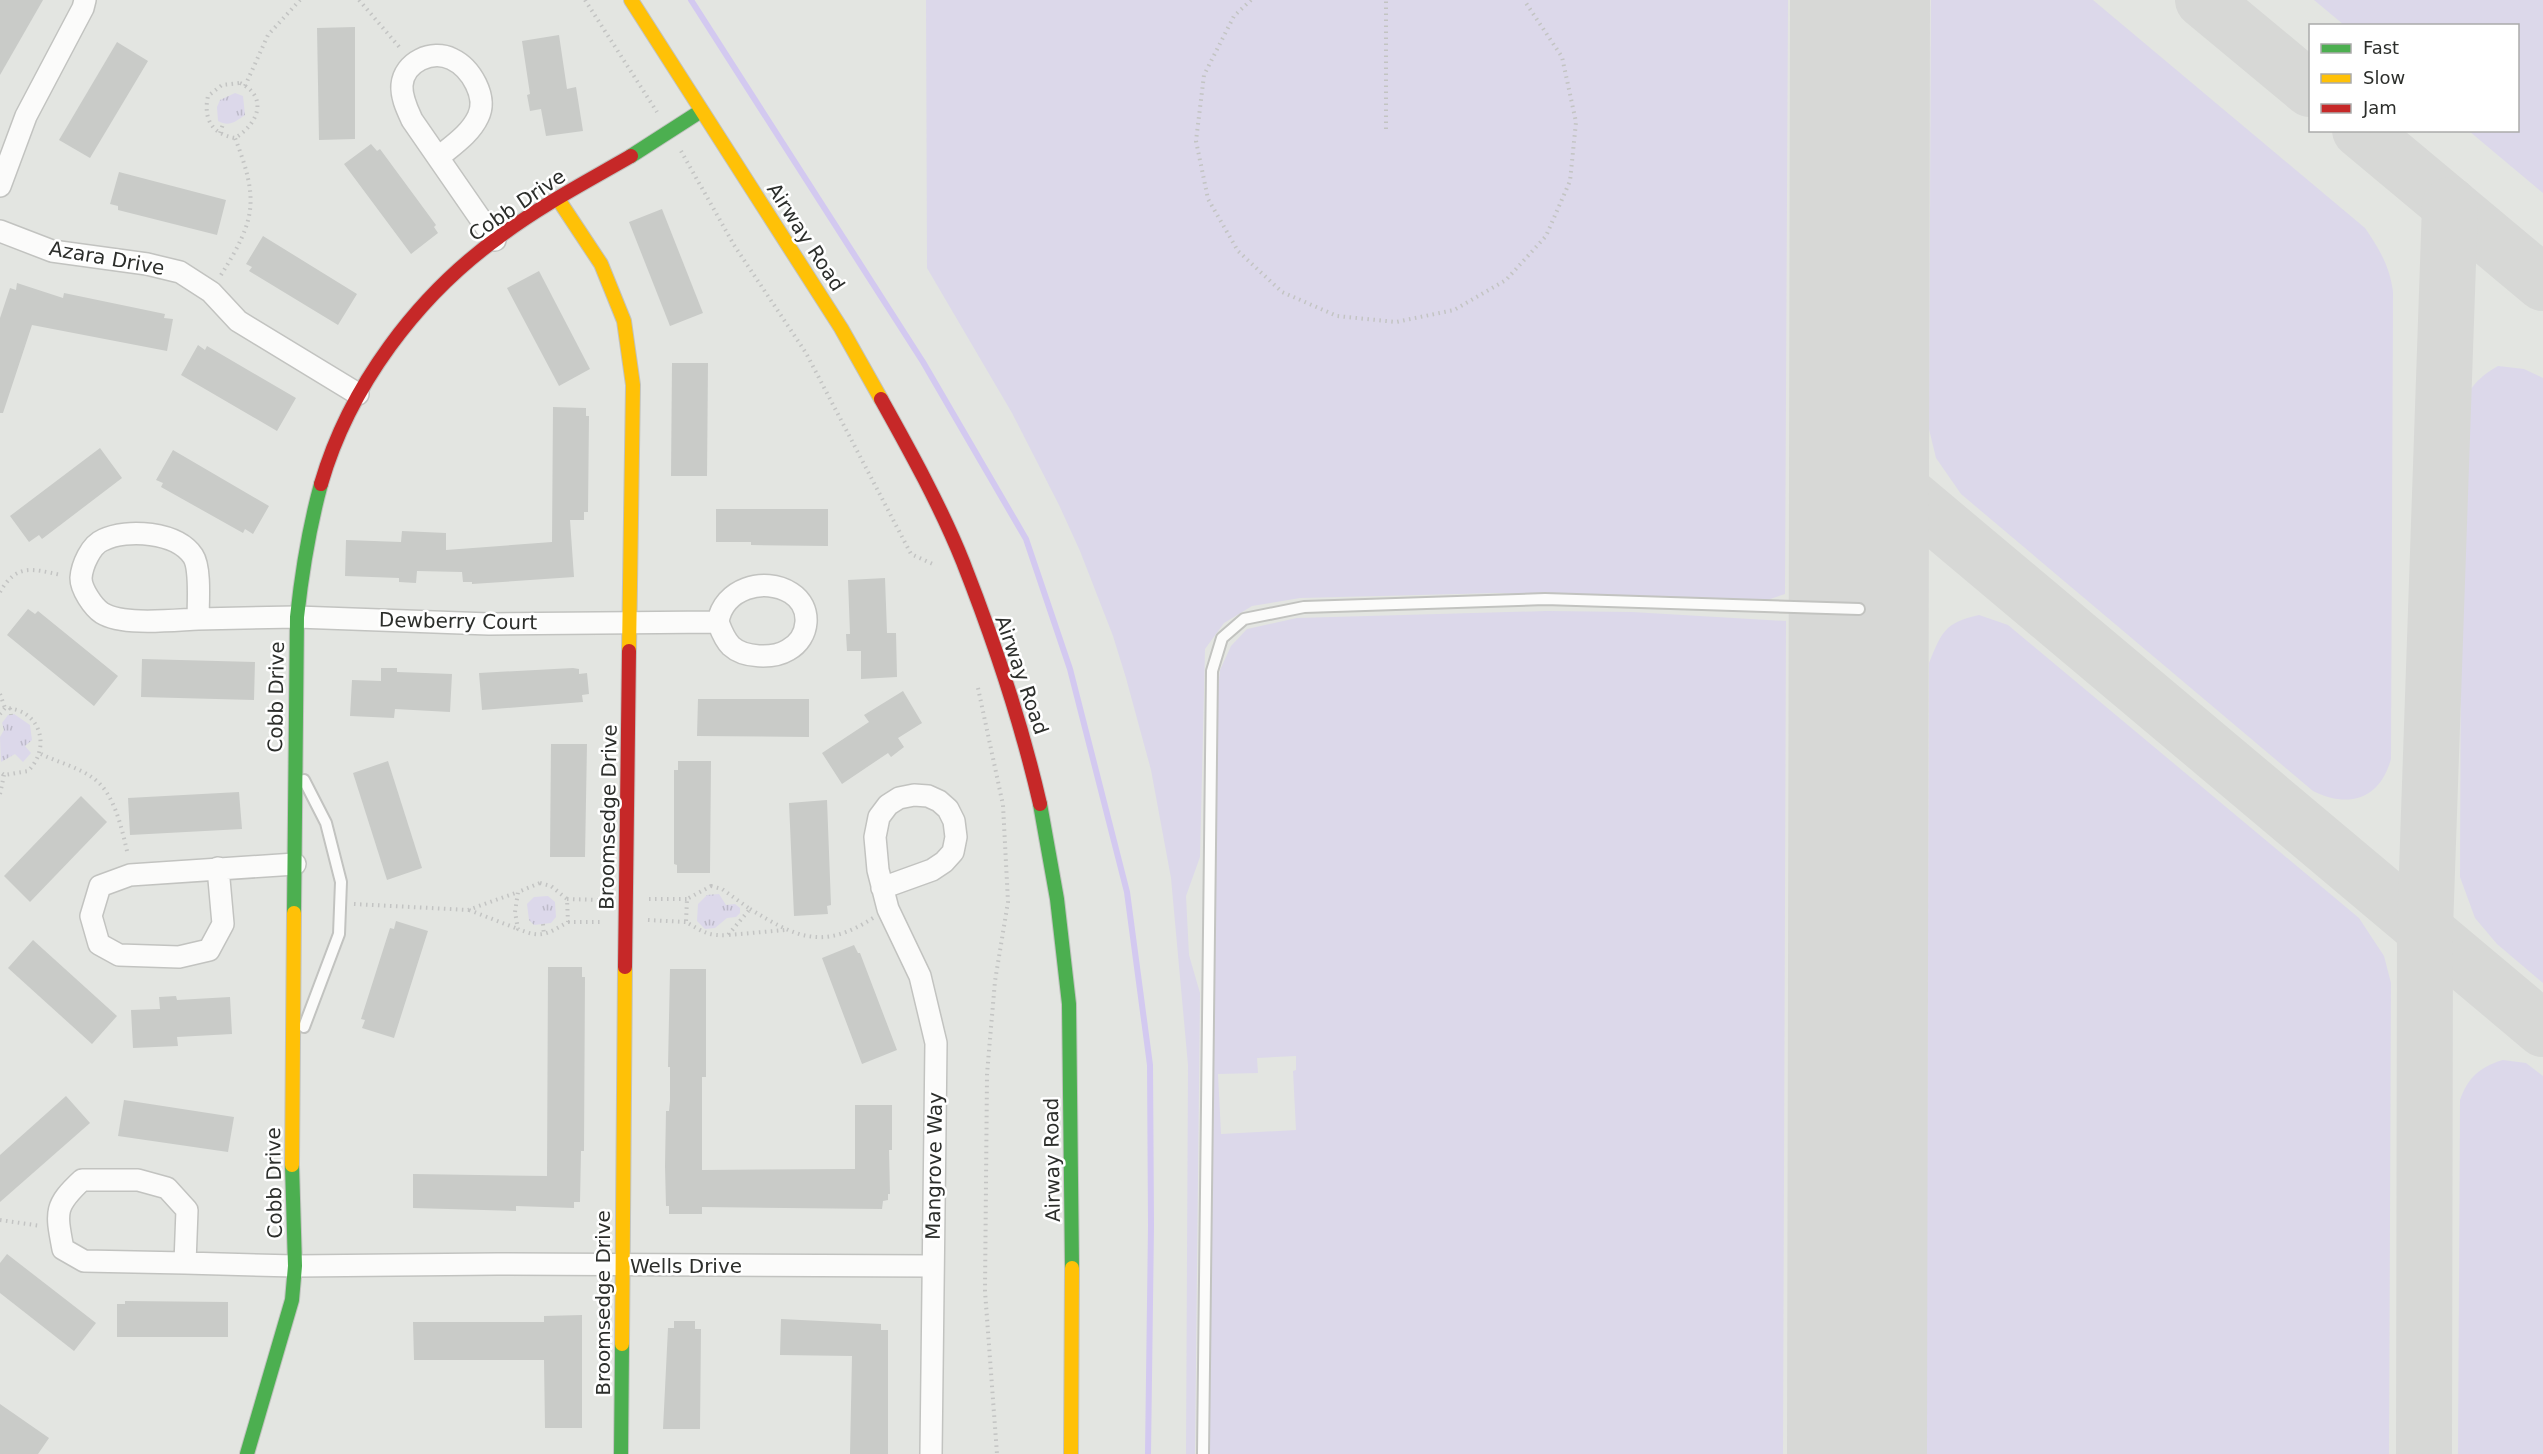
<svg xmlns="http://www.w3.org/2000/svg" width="2543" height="1454" font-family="'DejaVu Sans',sans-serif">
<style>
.grass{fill:#dcd8ea;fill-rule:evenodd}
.park{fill:url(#park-tufts)}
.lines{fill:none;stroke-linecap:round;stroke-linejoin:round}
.stream{stroke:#d3c9f0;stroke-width:6}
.taxiway{stroke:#d7d8d6;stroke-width:56}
.runway{stroke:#d7d8d6;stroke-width:140}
.building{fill:#c9cbc8}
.lane-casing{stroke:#c2c3c0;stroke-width:14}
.street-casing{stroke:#c2c3c0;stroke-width:24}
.fast-casing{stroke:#c2c3c0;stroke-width:16}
.slow-casing{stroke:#c2c3c0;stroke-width:16}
.jam-casing{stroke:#c2c3c0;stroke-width:16}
.path{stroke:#c3c4c3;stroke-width:4;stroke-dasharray:1.5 4.5;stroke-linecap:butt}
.lane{stroke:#fbfbfa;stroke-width:10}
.street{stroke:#fbfbfa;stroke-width:21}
.fast{stroke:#4caf50;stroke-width:14}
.slow{stroke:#ffc107;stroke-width:14}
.jam{stroke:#c62828;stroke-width:14}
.labels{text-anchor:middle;stroke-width:5;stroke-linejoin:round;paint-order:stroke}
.street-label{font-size:20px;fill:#2c2e2b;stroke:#fff}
</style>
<defs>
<pattern id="park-tufts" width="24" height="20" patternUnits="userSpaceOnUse" patternTransform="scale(1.5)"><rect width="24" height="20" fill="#dcd8ea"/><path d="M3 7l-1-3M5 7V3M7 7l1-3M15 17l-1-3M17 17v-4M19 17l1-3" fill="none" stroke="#bdbac9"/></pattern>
</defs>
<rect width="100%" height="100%" fill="#e3e5e1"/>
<g class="grass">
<polygon points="926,0 1788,0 1785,594 1761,602 1497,593 1300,598 1252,606 1224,623 1205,649 1200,857 1186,896 1189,955 1200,993 1195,1454 1186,1454 1188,1065 1171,878 1151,770 1126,678 1113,636 1080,551 1059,505 1012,413 927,268"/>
<path d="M1931 0H2093L2365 228C2379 248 2390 267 2393 292L2391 759C2380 799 2349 809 2313 791L1961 494 1936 458 1929 429Z"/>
<polygon points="2314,0 2543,0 2543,193 2469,131 2518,130 2518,26 2344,25"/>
<path d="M2498 366 2524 369 2543 378V983L2497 944 2475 918 2460 877 2462 405C2471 386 2479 377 2498 366Z"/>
<path d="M1547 611 1632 612 1786 621 1783 1454H1208L1217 701 1220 670 1231 646 1247 629 1297 618ZM1296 1056V1070L1293 1071 1296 1130 1221 1134 1218 1074 1258 1073 1257 1058Z"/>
<path d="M1979 615 2008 625 2359 918 2384 956 2391 983 2389 1454H1926L1929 663C1942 632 1944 623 1979 615Z"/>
<path d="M2503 1060 2526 1063 2543 1076V1454H2458L2460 1100C2468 1077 2480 1067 2503 1060Z"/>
</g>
<g class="park">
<path d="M235 93 243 96 245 115C235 122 229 127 218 121L217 107 220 100Z"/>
<polygon points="14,714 30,725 32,740 25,746 31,753 23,762 15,754 1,762 0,737 4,730 2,723 8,715"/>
<polygon points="719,894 726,905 735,904 740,908 740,913 736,917 727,918 715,928 705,929 697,921 698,904 707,895"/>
<polygon points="548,896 555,902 556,917 551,923 534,925 529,920 527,904 534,897"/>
</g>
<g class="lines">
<polyline class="stream" points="691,0 923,362 1026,539 1070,669 1127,892 1150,1065 1151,1226 1148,1454"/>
<g class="taxiway">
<polyline points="2203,0 2310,89"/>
<polyline points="2360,130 2543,283"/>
<polyline points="1859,454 2543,1029"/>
<polyline points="2424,1454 2425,929 2450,205"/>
</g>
<polyline class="runway" points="1857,1454 1860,0"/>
</g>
<g class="building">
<polygon points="0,0 43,0 0,75"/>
<polygon points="355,27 355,139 319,140 317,28"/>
<polygon points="559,35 567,89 576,87 583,131 546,136 541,109 530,111 527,95 530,94 522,41"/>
<polygon points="117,42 148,61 90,158 59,140"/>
<polygon points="371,144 377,151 380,149 436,225 434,227 438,233 411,254 344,164"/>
<polygon points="119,172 226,200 217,235 118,210 118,206 110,204"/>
<polygon points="662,209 703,313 670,326 629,222"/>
<polygon points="263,236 357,294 338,325 249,271 252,267 246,264"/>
<polygon points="539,271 590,369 559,386 507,288"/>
<polygon points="17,283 63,298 64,293 165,314 164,318 173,319 167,351 32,325 3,413 0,413 0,318 10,288 16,290"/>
<polygon points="198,345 205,350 207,346 296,398 277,431 181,375"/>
<polygon points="672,363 708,363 707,476 671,476"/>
<polygon points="553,407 586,408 586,416 589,416 588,512 584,512 584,520 570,520 574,577 472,584 472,582 463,582 462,572 417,571 416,583 399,582 399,578 345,576 346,540 401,542 402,531 446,533 446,550 552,542"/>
<polygon points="100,448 122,478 42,539 39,535 29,542 10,516"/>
<polygon points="173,450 269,506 253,534 245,529 243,533 161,487 163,483 156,480"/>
<polygon points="716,509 828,509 828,546 751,545 751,542 716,542"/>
<polygon points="885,578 887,633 896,633 897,677 861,679 861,651 847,651 846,634 850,634 848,580"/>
<polygon points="28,609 35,614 38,611 118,676 94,706 7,635"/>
<polygon points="142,659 255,662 254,700 141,697"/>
<polygon points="381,668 397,668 397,672 452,674 450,712 395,709 394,718 350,716 352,680 381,681"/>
<polygon points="573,668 579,669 579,674 587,673 589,694 582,695 583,702 482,710 479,673"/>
<polygon points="903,691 922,723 898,738 904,747 891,757 888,753 842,784 822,753 869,722 864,715"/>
<polygon points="698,699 809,699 809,737 697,736"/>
<polygon points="551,744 587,744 585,857 550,857"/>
<polygon points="388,761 422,868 387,880 353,773"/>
<polygon points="678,761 711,761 710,873 677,873 677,865 674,864 674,770 678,770"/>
<polygon points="239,792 242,829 130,835 128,798"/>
<polygon points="81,796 107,822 30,902 4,876"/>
<polygon points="827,800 831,905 827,906 828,914 794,916 789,803"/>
<polygon points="396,921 428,931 394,1038 362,1028 365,1020 361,1019 390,928 394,929"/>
<polygon points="33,940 117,1016 92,1044 8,968"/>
<polygon points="854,945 858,953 860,953 897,1050 862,1064 822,958"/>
<polygon points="548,967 582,967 582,977 585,977 584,1151 581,1151 580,1202 574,1202 574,1208 516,1206 516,1211 413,1208 413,1174 547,1176"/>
<polygon points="670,969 706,969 706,1077 702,1077 702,1170 855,1169 855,1105 892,1105 892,1150 889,1150 890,1194 888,1194 888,1200 883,1201 882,1209 702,1207 702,1214 669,1214 669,1206 666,1206 665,1166 666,1111 669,1111 670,1101 670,1067 668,1067"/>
<polygon points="176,996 177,1000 230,997 232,1034 177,1037 178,1046 133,1048 131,1010 160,1009 159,997"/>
<polygon points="66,1096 90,1123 0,1202 0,1155"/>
<polygon points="124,1100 234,1117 228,1152 118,1136"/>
<polygon points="7,1254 96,1323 74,1351 0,1293 0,1263"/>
<polygon points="125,1301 228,1302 228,1337 117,1337 117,1304 125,1304"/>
<polygon points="582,1315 582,1428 545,1428 544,1360 414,1360 413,1322 544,1322 544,1316"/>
<polygon points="781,1319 881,1324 881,1330 888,1330 888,1454 850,1454 852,1356 780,1355"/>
<polygon points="674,1321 695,1321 695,1329 701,1329 700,1429 663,1429 668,1328 674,1328"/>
<polygon points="0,1404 49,1438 38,1454 0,1454"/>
</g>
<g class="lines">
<defs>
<g id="lane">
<polyline points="304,1027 339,934 341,882 326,823 304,780"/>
<polyline points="1203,1454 1212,671 1222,638 1244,619 1304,607 1545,599 1859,609"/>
</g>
<g id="street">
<path d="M439 157C453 145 470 134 478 117 488 97 471 68 452 59 432 49 404 62 402 85 401 97 407 109 412 120L495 240"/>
<polyline points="0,186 26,116 83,8 85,0"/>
<polyline points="0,231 52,251 147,264 180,272 211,292 238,321 358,394"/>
<path d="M198 619C174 620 123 626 102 613 93 607 81 589 81 578 82 565 91 545 103 540 127 528 177 532 193 556 201 568 198 604 198 619L297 617 489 624 718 622C721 630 724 639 731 646 744 658 773 659 788 650 810 638 813 607 791 593 764 576 723 589 718 622"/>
<polyline points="218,868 223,924 209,950 179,957 119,955 99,944 91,916 100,886 130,875 295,864"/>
<polyline points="882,888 932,870 944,862 953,852 956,837 954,821 948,809 939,801 928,796 914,795 899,798 888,805 879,817 875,837 878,870 888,909 920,976 936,1043 931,1454"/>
<path d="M185 1263 84 1261 63 1249C56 1212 54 1206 82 1180H138L167 1188 187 1210 185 1263 295 1266 497 1264 932 1266"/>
</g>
<g id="fast">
<polyline points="631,156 701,111"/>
<polyline points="1040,804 1057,899 1069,1004 1072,1268"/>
<path d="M294 913 297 617C302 571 309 528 321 484"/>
<polyline points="247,1454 292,1300 295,1266 292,1165"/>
<polyline points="621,1454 622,1344"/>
</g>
<g id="slow">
<polyline points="631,0 841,328 881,399"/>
<polyline points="558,199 601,264 624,321 633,385 629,651"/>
<polyline points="292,1165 294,913"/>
<polyline points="622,1344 625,967"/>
<polyline points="1071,1454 1072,1268"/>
</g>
<g id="jam">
<path d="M881 399C910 451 941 507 963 562 994 641 1021 721 1040 804"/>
<path d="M321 484C349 387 417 296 499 237 540 206 586 182 631 156"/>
<polyline points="625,967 629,651"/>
</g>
</defs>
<use href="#lane" class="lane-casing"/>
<use href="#street" class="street-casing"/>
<use href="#fast" class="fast-casing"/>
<use href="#slow" class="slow-casing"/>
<use href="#jam" class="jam-casing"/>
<g class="path">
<polyline points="359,0 401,49"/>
<polyline points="585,0 657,112"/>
<polyline points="1251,0 1234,16 1204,75 1196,141 1208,199 1238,251 1282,292 1337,316 1396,322 1454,310 1506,280 1546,236 1570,181 1576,122 1562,57 1524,0"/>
<path d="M240 83C269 97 258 124 235 138 212 134 203 119 208 96L222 85Z"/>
<polyline points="245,86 268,35 300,0"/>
<polyline points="1386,129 1386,0"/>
<polyline points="220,133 223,124"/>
<polyline points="681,151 734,245 806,353 911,554 935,565"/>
<path d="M221 275C256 219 259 200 235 138"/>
<path d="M0 592C17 563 32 569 61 575"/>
<polyline points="978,688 1003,805 1008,902 995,981 987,1074 985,1291 997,1454"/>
<polyline points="0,694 5,708"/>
<polyline points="10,708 11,715"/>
<path d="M0 714 5 708C40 709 52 747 28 771L4 775 0 772"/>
<path d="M41 754C57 762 78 767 93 778 115 793 122 830 128 855"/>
<polyline points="0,794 4,775"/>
<path d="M540 883 551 886 567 899 568 922C547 934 542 939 518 929L515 912 518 892Z"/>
<path d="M711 886 722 889 750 909 728 935C707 936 704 932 686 922L687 899Z"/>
<polyline points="567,899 600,900"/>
<polyline points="649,899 687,899"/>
<polyline points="354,904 468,910 518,892"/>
<path d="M750 909C796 937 822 951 873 918"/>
<polyline points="469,910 518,929"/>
<polyline points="648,920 686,922"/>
<polyline points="568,922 602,922"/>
<polyline points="543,924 544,935"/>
<polyline points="729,935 785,930"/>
<polyline points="0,1220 41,1226"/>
</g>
<use href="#lane" class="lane"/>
<use href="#street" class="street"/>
<use href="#fast" class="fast"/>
<use href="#slow" class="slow"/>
<use href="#jam" class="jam"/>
</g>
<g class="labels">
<g class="street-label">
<text transform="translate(517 205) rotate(-34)" y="7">Cobb Drive</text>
<text transform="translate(806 237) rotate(57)" y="7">Airway Road</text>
<text transform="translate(107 258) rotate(10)" y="7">Azara Drive</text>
<text transform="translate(458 621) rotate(1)" y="7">Dewberry Court</text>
<text transform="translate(1022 675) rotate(71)" y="7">Airway Road</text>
<text transform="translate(276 697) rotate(-89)" y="7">Cobb Drive</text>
<text transform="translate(608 817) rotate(-89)" y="7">Broomsedge Drive</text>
<text transform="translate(1052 1160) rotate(-91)" y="7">Airway Road</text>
<text transform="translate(934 1166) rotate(-89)" y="7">Mangrove Way</text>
<text transform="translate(274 1183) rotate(-91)" y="7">Cobb Drive</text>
<text x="686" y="1273">Wells Drive</text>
<text transform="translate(603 1303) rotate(-90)" y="7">Broomsedge Drive</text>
</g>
</g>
<rect x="2309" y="24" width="210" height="108" fill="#ffffff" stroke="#ababaa" stroke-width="1.5"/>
<rect x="2321" y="44" width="30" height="9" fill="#4caf50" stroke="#ababaa" stroke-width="1.5"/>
<text x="2363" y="54" font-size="18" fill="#2c2e2b">Fast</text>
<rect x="2321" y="74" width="30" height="9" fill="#ffc107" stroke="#ababaa" stroke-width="1.5"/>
<text x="2363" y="84" font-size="18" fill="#2c2e2b">Slow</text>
<rect x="2321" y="104" width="30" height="9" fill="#c62828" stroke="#ababaa" stroke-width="1.5"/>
<text x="2363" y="114" font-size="18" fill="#2c2e2b">Jam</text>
</svg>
